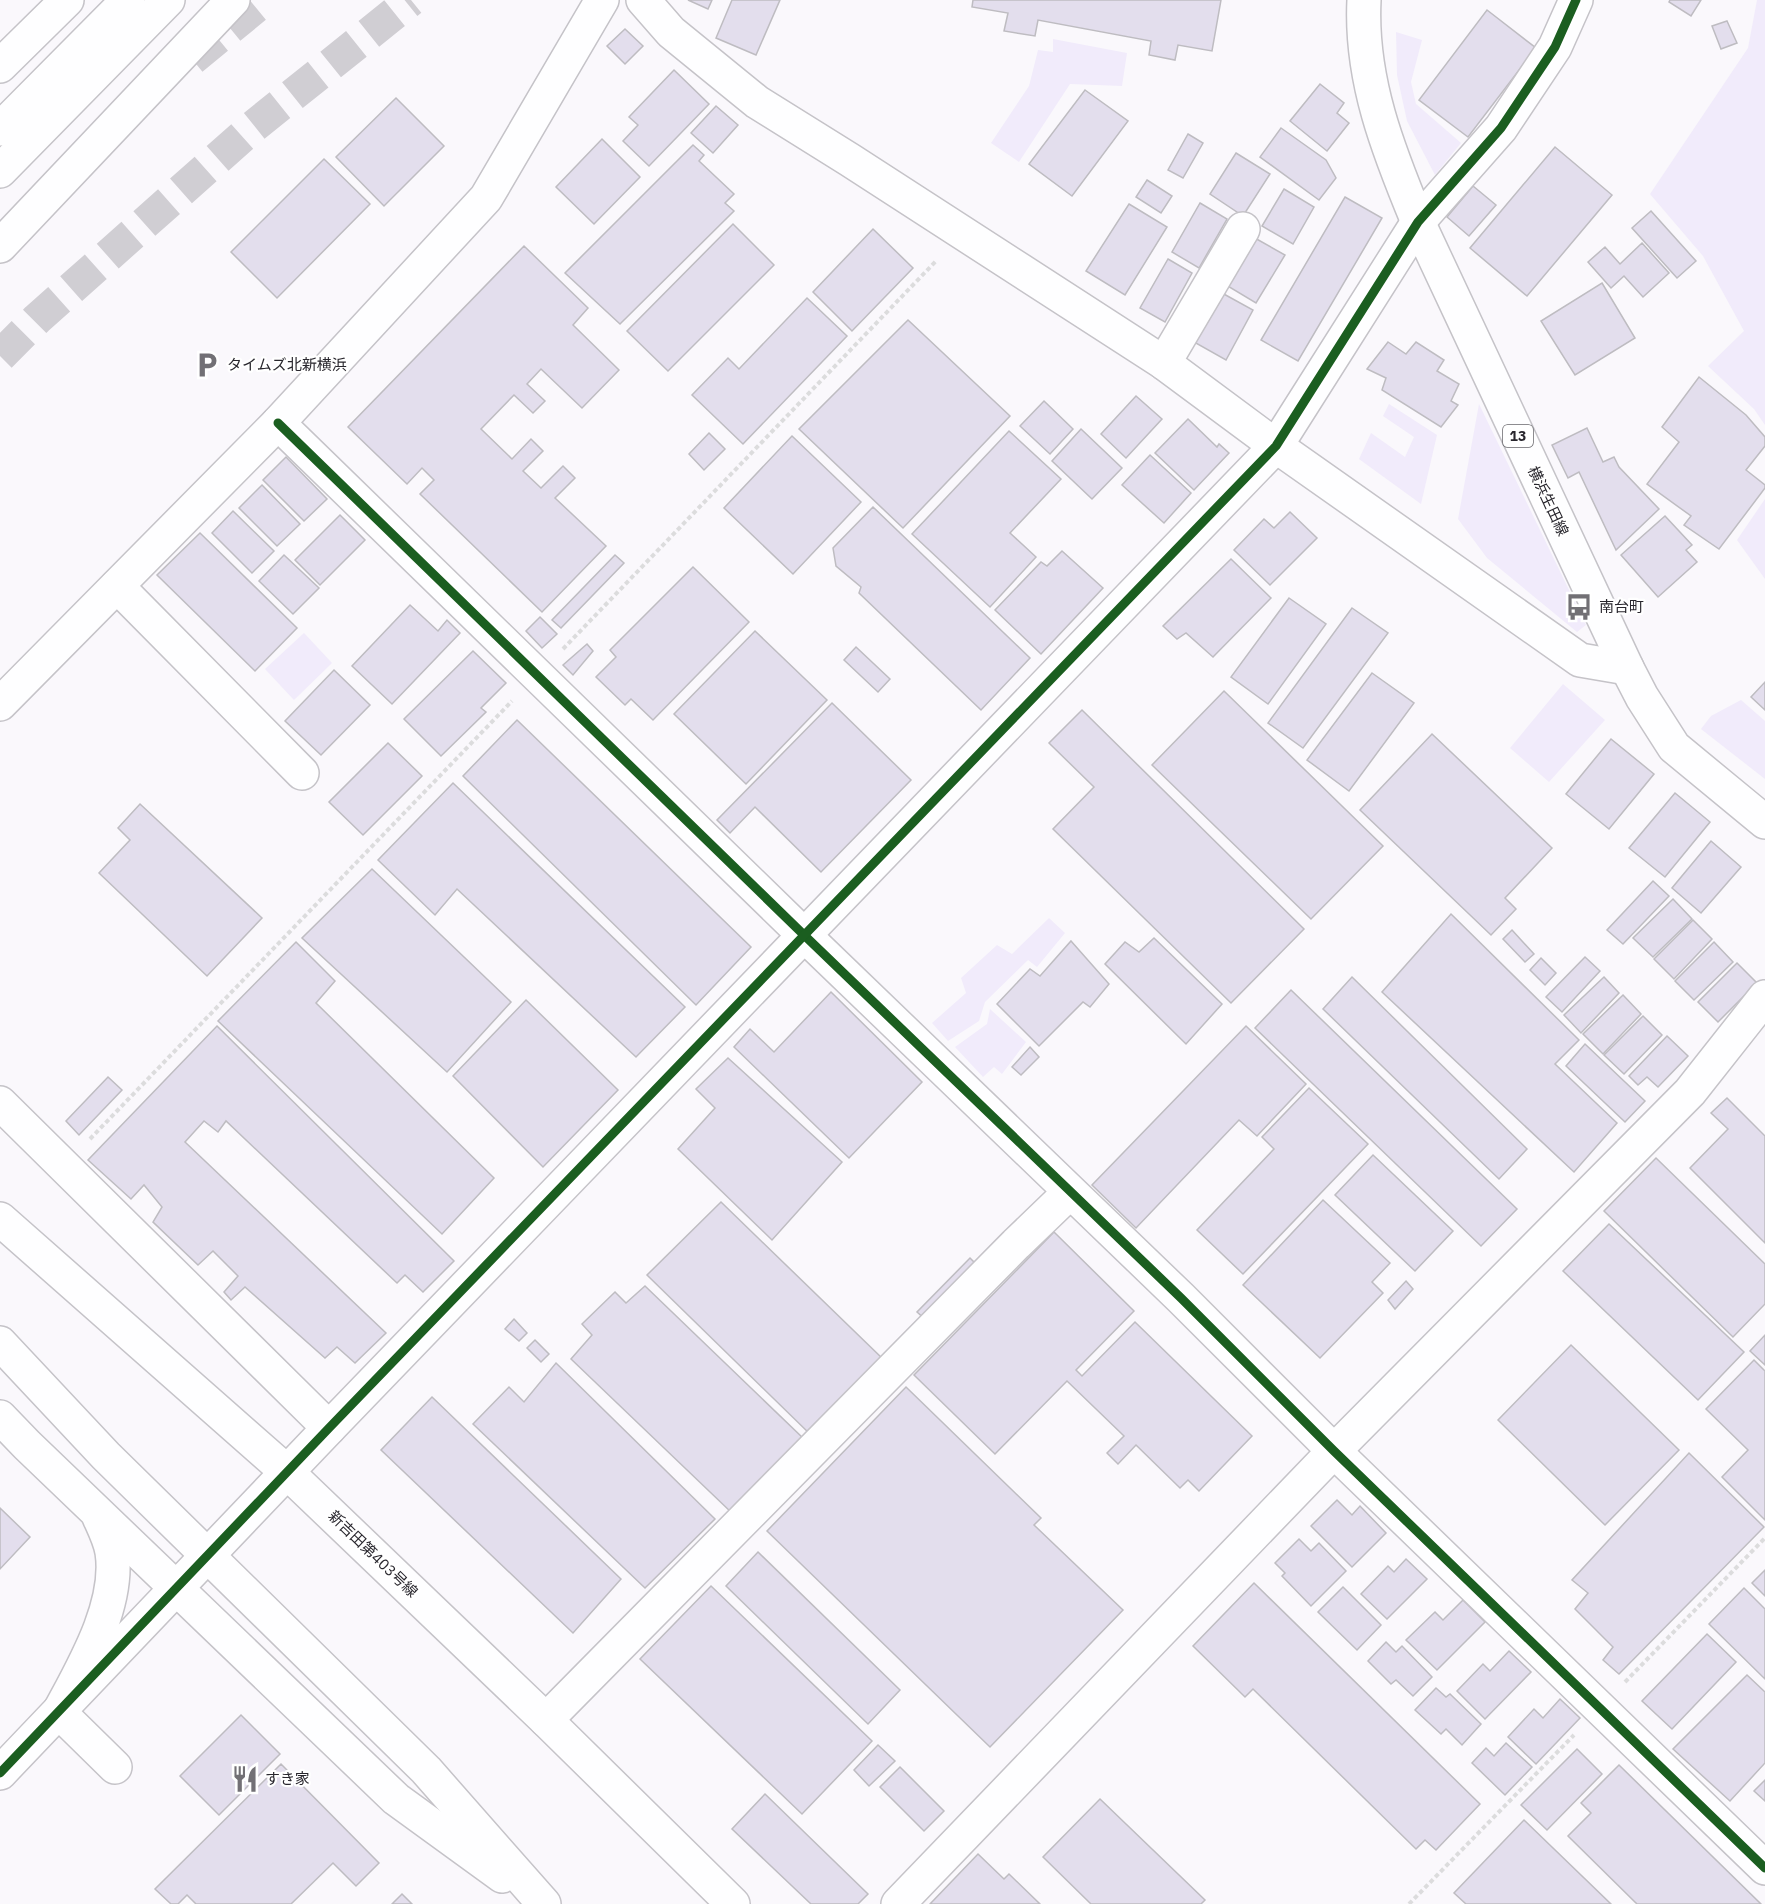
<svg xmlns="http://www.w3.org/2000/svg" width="1765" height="1904" font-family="'IBM Plex Sans','Noto Sans JP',sans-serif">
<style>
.green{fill:#f1ebfb}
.building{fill:#e3deed;stroke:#bebcc1;stroke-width:1.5}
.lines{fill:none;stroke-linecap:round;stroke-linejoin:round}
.highway-tunnel{stroke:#d0ced3;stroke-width:33;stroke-dasharray:33 16;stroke-linecap:butt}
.minor-casing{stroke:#c5c3c8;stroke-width:36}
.major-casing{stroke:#c5c3c8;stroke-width:36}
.path{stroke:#dcdcdd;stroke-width:4;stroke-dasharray:4.5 3;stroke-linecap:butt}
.minor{stroke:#fefeff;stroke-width:33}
.major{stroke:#fefeff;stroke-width:33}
.cycleway-casing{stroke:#fff;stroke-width:13}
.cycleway{stroke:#1b5e20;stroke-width:9}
.labels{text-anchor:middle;stroke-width:4.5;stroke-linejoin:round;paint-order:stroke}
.shield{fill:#fff;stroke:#68676c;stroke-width:1.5}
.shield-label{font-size:14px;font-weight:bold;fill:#28262d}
.poi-label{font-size:15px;fill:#28262d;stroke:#fff;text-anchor:start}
.street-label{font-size:15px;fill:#28262d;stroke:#fff}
</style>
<rect width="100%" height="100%" fill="#faf8fc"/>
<g class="green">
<polygon points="1757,0 1765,0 1765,425 1754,409 1708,366 1744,331 1703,256 1650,194 1748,48"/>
<polygon points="1396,32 1422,40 1411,82 1416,104 1461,143 1435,175 1407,121 1397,75"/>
<polygon points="1053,39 1127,53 1122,86 1070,84 1019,162 991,143 1029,86 1038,50 1053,52"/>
<polygon points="1389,404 1437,435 1421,504 1359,459 1371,433 1405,457 1414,437 1383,416"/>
<polygon points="1479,404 1586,625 1577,632 1487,558 1458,519"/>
<polygon points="1765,499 1765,579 1737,540"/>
<polygon points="304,633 332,663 294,700 265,669"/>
<polygon points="1563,684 1605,720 1549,782 1510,748"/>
<polygon points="1741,700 1765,721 1765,779 1701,729 1711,716"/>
<polygon points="1049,918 1065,933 1037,967 1028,960 985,1002 979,1021 948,1041 932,1023 966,993 961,978 997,945 1012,954"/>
<polygon points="990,1009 1026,1042 1002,1074 994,1067 983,1077 955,1047 987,1024"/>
</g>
<g class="building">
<polygon points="688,0 712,0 708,9"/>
<polygon points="732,0 780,0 756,55 716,38"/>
<polygon points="973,0 1221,0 1212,51 1178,45 1175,60 1149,55 1151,41 1038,20 1035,36 1004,31 1008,13 972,7"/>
<polygon points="1670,0 1701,0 1691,16 1669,2"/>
<polygon points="1487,10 1536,48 1468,137 1419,100"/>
<polygon points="1727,21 1737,43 1721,49 1712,26"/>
<polygon points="625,29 643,46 625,64 607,46"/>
<polygon points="674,70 709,104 649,166 623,141 638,125 629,117"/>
<polygon points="1320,84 1344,103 1337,113 1349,123 1327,151 1290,121"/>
<polygon points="1085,90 1128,121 1072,196 1029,164"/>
<polygon points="396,98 444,146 384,206 336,157"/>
<polygon points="716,106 738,125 713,153 691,133"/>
<polygon points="1281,128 1326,160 1336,178 1319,200 1260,157"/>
<polygon points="1188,134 1203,143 1183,178 1168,170"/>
<polygon points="602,139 640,177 594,224 556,187"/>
<polygon points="693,145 704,155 699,161 734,194 725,203 734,211 620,324 565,273"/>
<polygon points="1555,147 1612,195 1527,296 1470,248"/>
<polygon points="1236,153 1270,174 1243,216 1210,194"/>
<polygon points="324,159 370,204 277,298 231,252"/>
<polygon points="1147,180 1172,196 1161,213 1136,197"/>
<polygon points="1473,186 1496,205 1469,236 1447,217"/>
<polygon points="1284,189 1314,207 1293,244 1262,226"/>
<polygon points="1345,197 1382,218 1298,361 1261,340"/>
<polygon points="1200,203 1227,219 1199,268 1172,252"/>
<polygon points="1129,204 1167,227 1125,295 1086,271"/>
<polygon points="1651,211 1696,261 1677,278 1632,228"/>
<polygon points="733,224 774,265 668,371 627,331"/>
<polygon points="873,229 913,268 852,331 813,292"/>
<polygon points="1253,237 1285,255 1256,303 1226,285"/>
<polygon points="1642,243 1669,273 1643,297 1624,276 1611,288 1588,262 1605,247 1620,264"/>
<polygon points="524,246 588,308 573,325 619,370 582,408 541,369 527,384 545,401 533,413 514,395 481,429 512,459 531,439 543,451 523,471 541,488 563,466 575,478 555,498 606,546 542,612 420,494 434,480 422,468 407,484 348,427"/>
<polygon points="1168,259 1192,273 1165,322 1140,308"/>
<polygon points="1602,283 1635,338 1575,375 1541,321"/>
<polygon points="1222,293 1253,310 1226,360 1194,342"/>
<polygon points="807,298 847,336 743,444 692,395 728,358 739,369"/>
<polygon points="908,320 1010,416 903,528 799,429"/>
<polygon points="1388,342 1406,354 1416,342 1444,360 1437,371 1459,384 1451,401 1458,405 1441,427 1382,390 1386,378 1367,369"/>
<polygon points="1699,377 1746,415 1765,437 1765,446 1746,470 1765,485 1765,488 1719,549 1684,525 1691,516 1647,484 1679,442 1662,427"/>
<polygon points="1136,396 1162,419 1126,458 1101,434"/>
<polygon points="1044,401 1073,429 1050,454 1020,426"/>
<polygon points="1188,419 1217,447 1219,444 1229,453 1194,490 1155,453"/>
<polygon points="1587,428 1603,462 1614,457 1619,467 1659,509 1616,550 1579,472 1568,478 1552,445"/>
<polygon points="1081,429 1122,468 1092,499 1052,461"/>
<polygon points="1009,431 1061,479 1010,533 1036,557 990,607 912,534"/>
<polygon points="709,433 725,449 704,470 689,454"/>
<polygon points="792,436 861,502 793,574 724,508"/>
<polygon points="1150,455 1191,493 1164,523 1122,485"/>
<polygon points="286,457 327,499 304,521 263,480"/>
<polygon points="262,485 300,524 277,546 239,508"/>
<polygon points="873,507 1030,658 981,710 859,593 861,587 836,566 833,548"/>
<polygon points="233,511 274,551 252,573 212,533"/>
<polygon points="1290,512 1317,538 1270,585 1234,550 1264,519 1274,528"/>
<polygon points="340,515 365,540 320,585 295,560"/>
<polygon points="1665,516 1692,545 1686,550 1697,562 1658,597 1621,555"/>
<polygon points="200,533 297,628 255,671 157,575"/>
<polygon points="1062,551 1103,588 1041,654 995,610 1041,562 1047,566"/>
<polygon points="284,555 319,588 293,614 259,581"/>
<polygon points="615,555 624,563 561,628 552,620"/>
<polygon points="1231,559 1271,598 1213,657 1186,633 1177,639 1163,626"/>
<polygon points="693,567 749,622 653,720 631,699 625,705 596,677 616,657 610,650"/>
<polygon points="1289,598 1326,624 1268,704 1231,677"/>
<polygon points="410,605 438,631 447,620 460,633 392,704 352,666"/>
<polygon points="1352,608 1388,633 1303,748 1268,723"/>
<polygon points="540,617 557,634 542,648 526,631"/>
<polygon points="755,631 827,700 746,784 674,714"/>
<polygon points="587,644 593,651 573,675 563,665"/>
<polygon points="856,647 890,679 878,692 844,660"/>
<polygon points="473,651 506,683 481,708 486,712 441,756 404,719"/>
<polygon points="334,670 370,705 321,755 285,721"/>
<polygon points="1372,673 1414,703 1349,791 1307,760"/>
<polygon points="1765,682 1765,710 1751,697"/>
<polygon points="1224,691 1383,846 1311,919 1152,765"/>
<polygon points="832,703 911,780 821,872 755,807 730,833 717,820"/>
<polygon points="1082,710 1304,929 1231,1003 1053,829 1094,787 1049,743"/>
<polygon points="517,720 751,947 696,1005 463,776"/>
<polygon points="1432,734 1552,848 1505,898 1516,909 1491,935 1360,810"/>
<polygon points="1611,739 1654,774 1609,829 1566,794"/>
<polygon points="388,743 422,776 363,835 329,802"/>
<polygon points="453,783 685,1007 636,1057 457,889 435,915 378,860"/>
<polygon points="1675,793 1710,822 1665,877 1629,848"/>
<polygon points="140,804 262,918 207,976 99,873 130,840 118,828"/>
<polygon points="1711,841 1741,867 1701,913 1672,888"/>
<polygon points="372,869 511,1002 447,1072 302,938"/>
<polygon points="1653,881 1669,896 1623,944 1607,930"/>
<polygon points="1673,899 1692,919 1653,957 1633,938"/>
<polygon points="1451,914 1579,1040 1555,1064 1617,1123 1574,1172 1382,992"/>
<polygon points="1693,920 1712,939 1674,979 1654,959"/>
<polygon points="1512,930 1534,954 1525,962 1503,939"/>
<polygon points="1154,938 1222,1004 1186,1044 1105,964 1125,942 1139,952"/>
<polygon points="1071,941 1109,984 1090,1007 1083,1002 1039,1046 997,1004 1030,969 1040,976"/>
<polygon points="296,942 335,981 316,1003 494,1178 442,1234 218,1021"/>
<polygon points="1714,942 1733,962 1694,1000 1675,981"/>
<polygon points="1585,957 1600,971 1562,1012 1546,997"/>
<polygon points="1541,958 1556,973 1545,985 1530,970"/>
<polygon points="1737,963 1757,983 1718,1022 1698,1002"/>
<polygon points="1352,977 1527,1149 1499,1179 1323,1009"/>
<polygon points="1604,977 1619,993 1581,1033 1564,1015"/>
<polygon points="1291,990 1517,1209 1481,1246 1255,1028"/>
<polygon points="831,992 922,1082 849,1158 734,1047 750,1029 774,1052"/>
<polygon points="1623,995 1641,1014 1603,1054 1583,1034"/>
<polygon points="526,1000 618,1090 543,1167 453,1076"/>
<polygon points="1643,1016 1662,1035 1624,1074 1604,1055"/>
<polygon points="217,1026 454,1261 423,1292 405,1275 397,1283 226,1121 218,1132 204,1121 185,1142 386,1333 355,1363 337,1347 325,1358 245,1287 231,1300 224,1292 238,1276 213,1251 198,1265 153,1222 162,1207 144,1185 131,1199 88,1160"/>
<polygon points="1246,1026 1306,1084 1257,1136 1239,1120 1136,1228 1092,1185"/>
<polygon points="1667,1036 1688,1056 1658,1087 1647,1077 1638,1085 1629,1076"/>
<polygon points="1585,1044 1645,1101 1625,1122 1566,1066"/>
<polygon points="1030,1047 1039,1057 1021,1075 1012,1067"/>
<polygon points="728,1058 842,1162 772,1240 678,1149 715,1108 696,1089"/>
<polygon points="108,1077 122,1090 79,1135 66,1121"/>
<polygon points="1309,1088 1368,1144 1243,1274 1197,1230 1274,1149 1262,1137"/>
<polygon points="1727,1098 1765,1136 1765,1243 1690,1168 1728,1129 1711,1113"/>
<polygon points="1373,1155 1453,1231 1415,1271 1335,1195"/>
<polygon points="1656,1158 1765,1264 1765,1304 1733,1337 1604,1211"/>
<polygon points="1323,1200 1390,1263 1372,1282 1383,1293 1320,1358 1243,1285"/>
<polygon points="721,1202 884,1360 813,1437 647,1275"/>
<polygon points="1609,1224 1744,1352 1698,1400 1563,1271"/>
<polygon points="1054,1232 1134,1311 1076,1370 1082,1376 1135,1322 1252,1436 1199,1491 1188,1480 1180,1488 1136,1445 1118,1464 1107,1453 1124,1436 1067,1381 995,1454 914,1375"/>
<polygon points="970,1258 979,1267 927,1321 917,1312"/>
<polygon points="1406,1281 1413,1289 1395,1309 1388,1300"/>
<polygon points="645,1286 804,1439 733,1514 571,1359 592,1335 582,1324 615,1292 626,1303"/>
<polygon points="514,1319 527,1333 519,1341 505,1329"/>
<polygon points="1765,1335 1765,1365 1750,1351"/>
<polygon points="535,1340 549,1354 541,1362 527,1348"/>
<polygon points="1571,1345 1679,1450 1605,1525 1498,1420"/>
<polygon points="1754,1360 1765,1371 1765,1520 1722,1477 1748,1450 1706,1409"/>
<polygon points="556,1363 715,1519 645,1588 473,1424 509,1387 524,1402"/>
<polygon points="906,1387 1041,1518 1034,1525 1123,1610 990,1747 767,1531"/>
<polygon points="432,1397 621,1579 573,1633 381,1450"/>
<polygon points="1689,1453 1764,1527 1619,1674 1603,1660 1613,1647 1575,1609 1588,1593 1572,1580"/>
<polygon points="1337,1500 1352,1515 1360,1506 1386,1533 1352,1567 1311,1526"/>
<polygon points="0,1508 30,1537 0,1569"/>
<polygon points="1299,1539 1311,1551 1319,1543 1346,1571 1311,1606 1282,1576 1285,1573 1275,1563"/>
<polygon points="758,1552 900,1690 868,1724 726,1586"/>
<polygon points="1406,1559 1427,1579 1387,1619 1361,1594 1388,1566 1394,1572"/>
<polygon points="1765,1570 1765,1596 1752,1583"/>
<polygon points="1254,1583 1480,1804 1436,1850 1425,1840 1416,1849 1253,1689 1245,1697 1193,1646"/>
<polygon points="711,1586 872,1741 802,1814 640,1659"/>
<polygon points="1343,1587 1381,1625 1357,1650 1318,1612"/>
<polygon points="1744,1588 1765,1609 1765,1679 1709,1624"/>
<polygon points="1463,1600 1485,1622 1437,1670 1406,1640 1435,1612 1443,1620"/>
<polygon points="1707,1634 1736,1662 1672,1729 1642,1701"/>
<polygon points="1386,1642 1396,1652 1402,1646 1432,1677 1413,1696 1396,1680 1391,1684 1368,1661"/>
<polygon points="1509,1651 1531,1672 1485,1719 1457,1691 1483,1664 1490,1671"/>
<polygon points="1747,1675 1765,1692 1765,1763 1730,1801 1673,1749"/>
<polygon points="1436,1688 1446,1697 1450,1694 1481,1724 1462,1745 1446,1729 1441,1734 1415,1710"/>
<polygon points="1560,1699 1580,1718 1536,1764 1508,1737 1534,1709 1543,1718"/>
<polygon points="241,1715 280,1754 219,1815 180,1776"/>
<polygon points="1506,1743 1532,1767 1505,1795 1472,1763 1486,1748 1494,1756"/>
<polygon points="878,1745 895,1761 869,1786 854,1770"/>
<polygon points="1577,1749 1602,1774 1547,1830 1521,1805"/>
<polygon points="281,1764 379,1863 356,1886 333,1863 291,1904 196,1904 187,1895 178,1904 171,1904 155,1889"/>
<polygon points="1619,1765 1761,1904 1637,1904 1568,1836 1591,1813 1581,1803"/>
<polygon points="900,1767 944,1811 924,1831 880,1787"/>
<polygon points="1765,1780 1765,1801 1754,1791"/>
<polygon points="765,1794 868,1894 858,1904 811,1904 732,1829"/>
<polygon points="1100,1799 1205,1900 1201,1904 1091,1904 1043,1857"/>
<polygon points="1524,1820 1611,1904 1466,1904 1454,1893"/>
<polygon points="978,1854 1004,1879 1009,1874 1040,1904 930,1904"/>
<polygon points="402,1894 412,1904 392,1904"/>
</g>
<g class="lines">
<g class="highway-tunnel">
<polyline points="192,59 264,0"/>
<polyline points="0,356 37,319 254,126 411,0"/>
</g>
<defs>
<g id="minor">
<polyline points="643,0 671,32 757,102 850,160 1164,363 1276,446 1580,660 1627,668"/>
<polyline points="0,66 67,0"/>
<polyline points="0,129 128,0"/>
<polyline points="0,171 168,0"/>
<polyline points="0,246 233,0"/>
<polyline points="1164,363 1243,229"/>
<polyline points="278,423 804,935 1181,1298 1334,1451 1765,1868"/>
<polyline points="117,586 302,773"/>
<polyline points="0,704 278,423 486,198 602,0"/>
<polyline points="0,1103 329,1428"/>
<polyline points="0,1219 287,1472 546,1720 733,1904"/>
<polyline points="0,1343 106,1456 426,1770 544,1904"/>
<polyline points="0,1417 27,1445 396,1799 502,1876"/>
<path d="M99 1517C104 1528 110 1540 112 1552 120 1605 83 1667 59 1712L115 1767"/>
<polyline points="546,1720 1016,1244 1070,1192"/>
<polyline points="0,1773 329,1428 1276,446 1418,222 1501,128 1555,47 1576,0"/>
<polyline points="898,1904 1334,1451 1690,1092 1765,997"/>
</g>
<path id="major" d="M1364 0C1360 79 1388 150 1418 222L1627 668 1642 697 1674 747 1765 822"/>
</defs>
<use href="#minor" class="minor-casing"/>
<use href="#major" class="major-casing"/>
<g class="path">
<polyline points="563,649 936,261"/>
<polyline points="90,1139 512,701"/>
<polyline points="1625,1682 1765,1538"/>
<polyline points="1409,1904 1574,1735"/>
</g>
<use href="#minor" class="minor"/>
<use href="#major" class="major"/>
<defs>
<g id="cycleway">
<polyline points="278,423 804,935 1181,1298 1334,1451 1765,1868"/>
<polyline points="0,1773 329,1428 1276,446 1418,222 1501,128 1555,47 1576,0"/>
</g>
</defs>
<use href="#cycleway" class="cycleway-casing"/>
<use href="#cycleway" class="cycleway"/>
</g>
<defs>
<symbol id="parking-bare" viewBox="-9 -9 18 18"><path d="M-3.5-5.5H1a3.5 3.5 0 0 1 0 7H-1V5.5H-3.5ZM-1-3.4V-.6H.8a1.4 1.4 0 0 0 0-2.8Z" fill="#727075" stroke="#fff" stroke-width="2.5" paint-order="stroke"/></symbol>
<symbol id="bus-bare" viewBox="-9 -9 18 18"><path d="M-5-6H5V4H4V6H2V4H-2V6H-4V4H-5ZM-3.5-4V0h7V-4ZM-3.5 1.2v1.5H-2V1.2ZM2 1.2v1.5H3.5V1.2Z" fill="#727075" stroke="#fff" stroke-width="2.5" paint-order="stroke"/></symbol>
<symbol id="restaurant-bare" viewBox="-9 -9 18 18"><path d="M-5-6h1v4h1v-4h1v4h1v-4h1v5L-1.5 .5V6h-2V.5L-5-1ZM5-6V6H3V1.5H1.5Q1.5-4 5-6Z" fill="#727075" stroke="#fff" stroke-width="2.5" paint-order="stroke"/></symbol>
</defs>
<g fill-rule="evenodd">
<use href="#parking-bare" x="188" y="346" width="38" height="38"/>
<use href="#bus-bare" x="1560" y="588" width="38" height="38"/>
<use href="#restaurant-bare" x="226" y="1760" width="38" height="38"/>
</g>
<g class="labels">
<rect class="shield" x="1503" y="425" width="30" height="22" rx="4.5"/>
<g class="shield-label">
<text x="1518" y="441">13</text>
</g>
<g class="poi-label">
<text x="227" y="370">タイムズ北新横浜</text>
<text x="1599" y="612">南台町</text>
<text x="265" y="1784">すき家</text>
</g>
<g class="street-label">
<text transform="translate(1548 501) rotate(65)" y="5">横浜生田線</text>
<text transform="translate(373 1554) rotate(44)" y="5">新吉田第403号線</text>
</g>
</g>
</svg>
